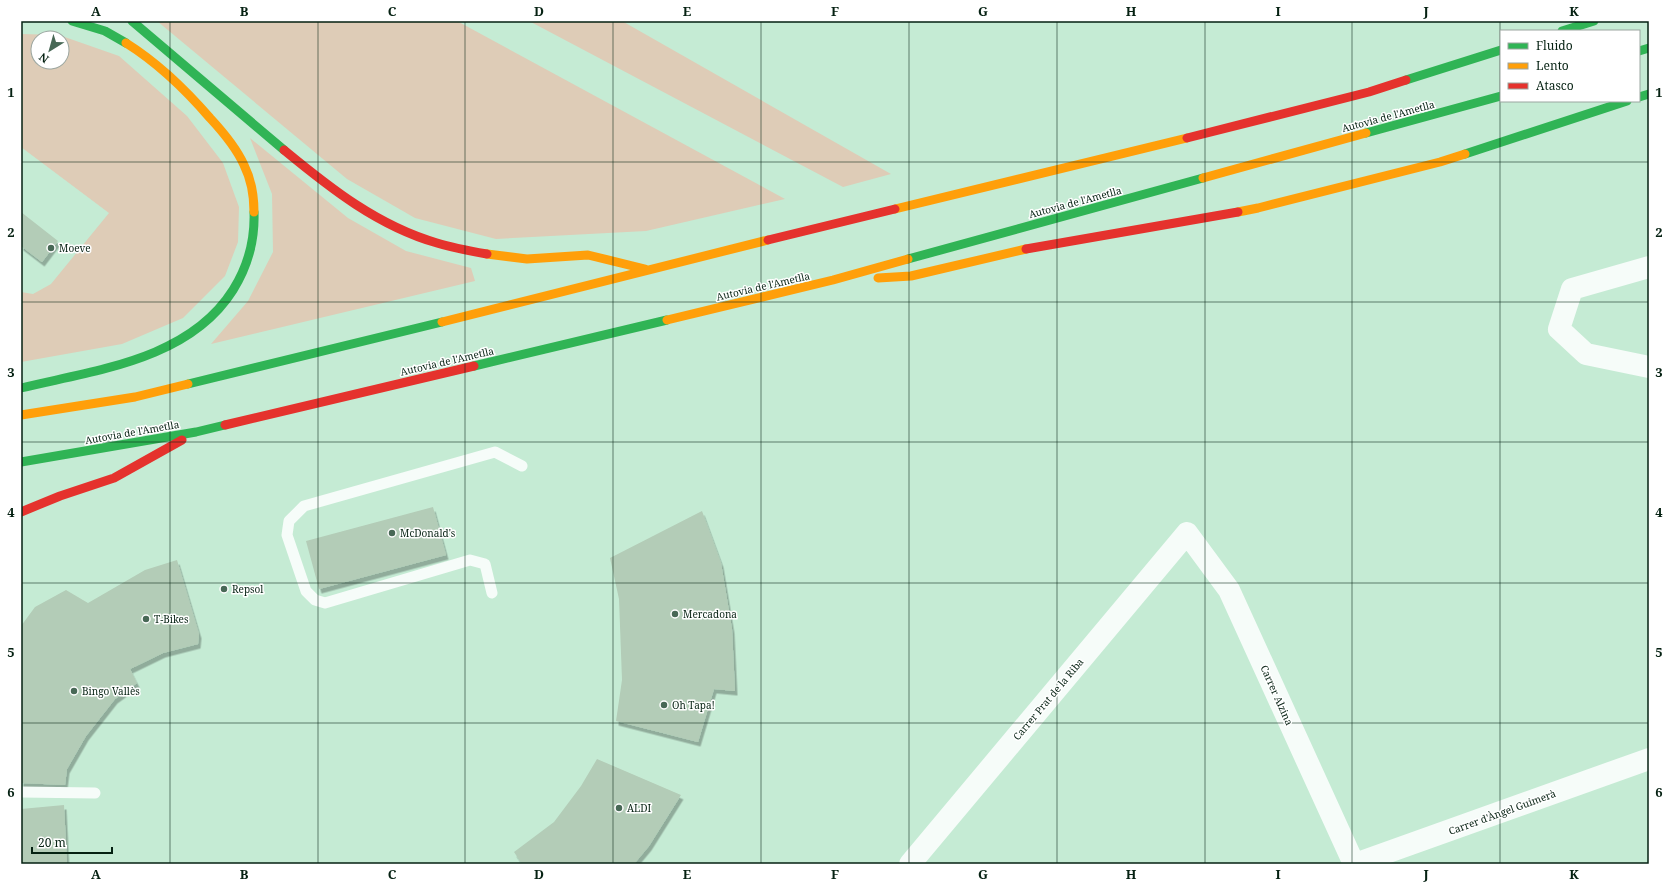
<svg xmlns="http://www.w3.org/2000/svg" width="1670" height="885" font-family="'Noto Serif',serif">
<style>
.green{fill:#deccb7;fill-rule:evenodd}
.building{fill:#b3ccb7;filter:url(#shadow)}
.lines{fill:none;stroke-linecap:round;stroke-linejoin:round}
.lane{stroke:#f6fcf9;stroke-width:11}
.street{stroke:#f6fcf9;stroke-width:22}
.fast{stroke:#30b455;stroke-width:9}
.slow{stroke:#ff9f0a;stroke-width:9}
.jam{stroke:#e5322d;stroke-width:9}
.grid{fill:none;stroke:#052112;stroke-width:1;stroke-opacity:0.55}
.poi-dot{fill:#486856;stroke:#fff;stroke-width:1.5}
.labels{text-anchor:middle;stroke-width:3;stroke-linejoin:round;paint-order:stroke}
.street-label{font-size:10px;fill:#052112;stroke:#fff}
.poi-label{font-size:10px;fill:#052112;stroke:#fff;text-anchor:start}
.neatline{fill:none;stroke:#052112;stroke-width:1.5}
.grid-label{font-size:13px;text-anchor:middle;font-weight:bold;fill:#052112}
</style>
<defs>
<filter id="shadow"><feDropShadow dx="2.5" dy="4.5" stdDeviation="0" flood-color="#0004"/></filter>
</defs>
<rect width="100%" height="100%" fill="#c5ebd4"/>
<g class="green">
<polygon points="157,21 457,21 785,199 646,231 496,239 415,218 347,179"/>
<polygon points="529,21 622,21 891,174 843,187"/>
<path d="M21 34 59 35 119 56 187 116 223 163 239 207 238 242 225 276 183 318 122 344 21 362V292L33 294 51 284 109 213 21 147ZM38 38H62V62H38Z"/>
<polygon points="250,138 348,218 406,251 471,268 475,281 211,344 248,301 273,252 272,194"/>
</g>
<g class="building">
<polygon points="21,212 58,241 42,262 21,246"/>
<polygon points="433,507 446,555 319,589 306,541"/>
<polygon points="702,511 721,563 732,629 735,691 714,689 698,742 616,721 622,680 619,599 610,558"/>
<polygon points="177,560 199,634 198,644 163,653 130,669 137,683 115,699 86,736 67,769 65,785 21,783 21,626 35,607 66,590 88,603 145,570"/>
<polygon points="597,759 681,795 649,846 634,864 522,864 514,852 554,822 581,786"/>
<polygon points="64,805 67,864 21,864 21,809"/>
</g>
<g class="lines">
<g class="lane">
<polyline points="492,593 485,564 470,560 325,603 315,600 306,591 287,535 289,521 304,506 495,452 522,466"/>
<polyline points="21,792 95,793"/>
</g>
<g class="street">
<polyline points="1649,267 1572,289 1559,329 1586,354 1649,367"/>
<polyline points="910,864 1187,533 1229,590 1354,864"/>
<polyline points="1355,864 1649,759"/>
</g>
<g class="fast">
<polyline points="72,21 105,31 126,43"/>
<polyline points="132,21 284,150"/>
<polyline points="1562,31 1594,21"/>
<polyline points="1639,51 1649,48"/>
<polyline points="1406,80 1501,50"/>
<polyline points="1639,97 1649,94"/>
<polyline points="1366,133 1501,96"/>
<polyline points="1465,154 1627,101"/>
<polyline points="908,259 1203,178"/>
<polyline points="474,366 667,320"/>
<polyline points="188,384 442,322"/>
<path d="M21 388C95 370 189 360 233 290 248 266 255 240 254 212"/>
<polyline points="21,462 196,432 225,425"/>
</g>
<g class="slow">
<path d="M126 43C158 63 185 89 210 118 223 132 236 147 244 165 251 179 254 196 254 212"/>
<polyline points="1203,178 1366,133"/>
<polyline points="895,209 1187,138"/>
<polyline points="1238,212 1258,208 1440,162 1465,154"/>
<polyline points="487,254 527,259 588,255 645,269"/>
<polyline points="878,278 911,276 1026,249"/>
<polyline points="667,320 833,280 908,259"/>
<polyline points="442,322 768,240"/>
<polyline points="21,415 135,397 188,384"/>
</g>
<g class="jam">
<polyline points="1187,138 1369,92 1406,80"/>
<path d="M284 150C330 188 378 226 437 243 453 248 470 251 487 254"/>
<polyline points="768,240 895,209"/>
<polyline points="1026,249 1238,212"/>
<polyline points="225,425 474,366"/>
<polyline points="21,512 60,496 114,478 182,440"/>
</g>
</g>
<path class="grid" d="M170 21V864M318 21V864M465 21V864M613 21V864M761 21V864M909 21V864M1057 21V864M1205 21V864M1352 21V864M1500 21V864M21 162H1649M21 302H1649M21 442H1649M21 583H1649M21 723H1649"/>
<g class="poi-dot">
<circle cx="51" cy="248" r="4"/>
<circle cx="392" cy="533" r="4"/>
<circle cx="224" cy="589" r="4"/>
<circle cx="675" cy="614" r="4"/>
<circle cx="146" cy="619" r="4"/>
<circle cx="74" cy="691" r="4"/>
<circle cx="664" cy="705" r="4"/>
<circle cx="619" cy="808" r="4"/>
</g>
<g class="labels">
<g class="street-label">
<text transform="translate(1388 116) rotate(-15)" y="4">Autovia de l'Ametlla</text>
<text transform="translate(1075 202) rotate(-15)" y="4">Autovia de l'Ametlla</text>
<text transform="translate(763 286) rotate(-13)" y="4">Autovia de l'Ametlla</text>
<text transform="translate(447 361) rotate(-13)" y="4">Autovia de l'Ametlla</text>
<text transform="translate(132 432) rotate(-10)" y="4">Autovia de l'Ametlla</text>
<text transform="translate(1277 695) rotate(66)" y="4">Carrer Alzina</text>
<text transform="translate(1048 699) rotate(-50)" y="4">Carrer Prat de la Riba</text>
<text transform="translate(1502 812) rotate(-20)" y="4">Carrer d'Àngel Guimerà</text>
</g>
<g class="poi-label">
<text x="59" y="252">Moeve</text>
<text x="400" y="537">McDonald's</text>
<text x="232" y="593">Repsol</text>
<text x="683" y="618">Mercadona</text>
<text x="154" y="623">T-Bikes</text>
<text x="82" y="695">Bingo Vallès</text>
<text x="672" y="709">Oh Tapa!</text>
<text x="627" y="812">ALDI</text>
</g>
</g>
<rect width="1670" height="885" fill="none" stroke="#ffffff" stroke-width="44"/>
<rect x="1500" y="30" width="140" height="72" fill="#ffffff" stroke="#9ba6a0"/>
<rect x="1508" y="43" width="20" height="6" fill="#30b455" stroke="#9ba6a0"/>
<text x="1536" y="50" font-size="12" fill="#052112">Fluido</text>
<rect x="1508" y="63" width="20" height="6" fill="#ff9f0a" stroke="#9ba6a0"/>
<text x="1536" y="70" font-size="12" fill="#052112">Lento</text>
<rect x="1508" y="83" width="20" height="6" fill="#e5322d" stroke="#9ba6a0"/>
<text x="1536" y="90" font-size="12" fill="#052112">Atasco</text>
<g transform="translate(50 50) rotate(217)"><circle r="19" fill="#ffffff" stroke="#9ba6a0"/>
<path d="M0-3L7 15L0 10L-7 15Z" fill="#486856"/>
<text y="-6" font-size="11" font-weight="bold" text-anchor="middle" fill="#052112">N</text>
</g>
<path d="M32 847v6h80v-6" fill="none" stroke="#052112" stroke-width="2"/>
<text x="38" y="847" font-size="12" fill="#052112" stroke="#ffffff" stroke-width="3" paint-order="stroke">20 m</text>
<rect x="22" y="22" width="1626" height="841" class="neatline"/>
<g class="grid-label">
<text x="96" y="16">A</text>
<text x="244" y="16">B</text>
<text x="392" y="16">C</text>
<text x="539" y="16">D</text>
<text x="687" y="16">E</text>
<text x="835" y="16">F</text>
<text x="983" y="16">G</text>
<text x="1131" y="16">H</text>
<text x="1278" y="16">I</text>
<text x="1426" y="16">J</text>
<text x="1574" y="16">K</text>
<text x="11" y="97">1</text>
<text x="1659" y="97">1</text>
<text x="11" y="237">2</text>
<text x="1659" y="237">2</text>
<text x="11" y="377">3</text>
<text x="1659" y="377">3</text>
<text x="11" y="517">4</text>
<text x="1659" y="517">4</text>
<text x="11" y="657">5</text>
<text x="1659" y="657">5</text>
<text x="11" y="797">6</text>
<text x="1659" y="797">6</text>
<text x="96" y="879">A</text>
<text x="244" y="879">B</text>
<text x="392" y="879">C</text>
<text x="539" y="879">D</text>
<text x="687" y="879">E</text>
<text x="835" y="879">F</text>
<text x="983" y="879">G</text>
<text x="1131" y="879">H</text>
<text x="1278" y="879">I</text>
<text x="1426" y="879">J</text>
<text x="1574" y="879">K</text>
</g>
</svg>
